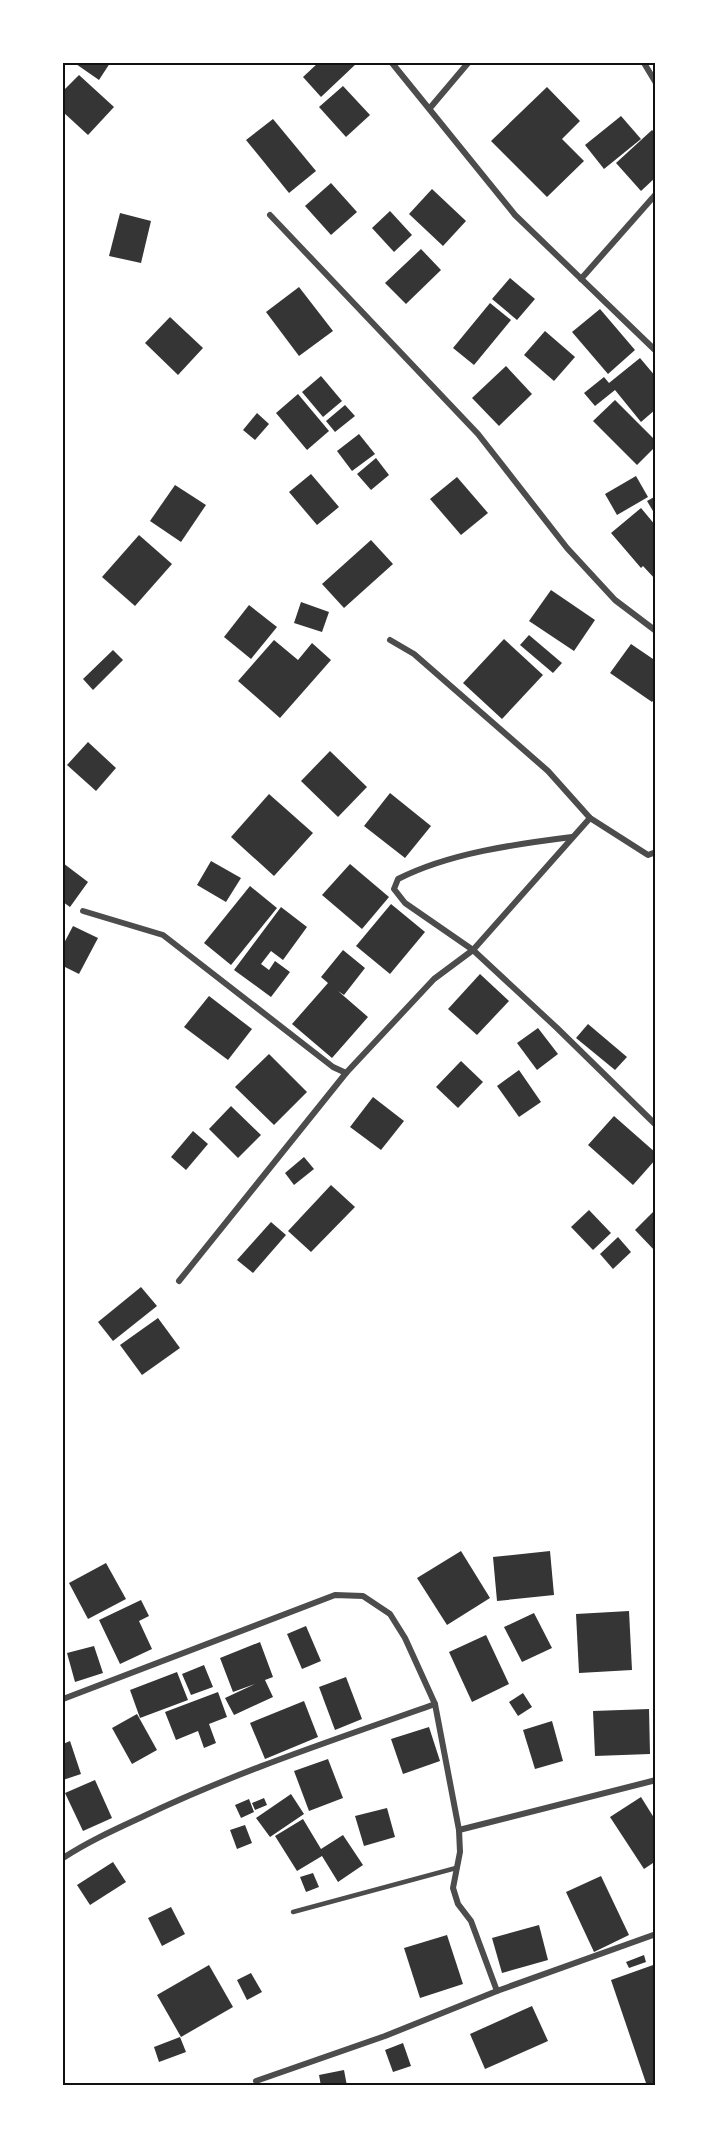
<svg xmlns="http://www.w3.org/2000/svg" width="719" height="2149" font-family="'Space Grotesk',sans-serif">
<style>
.building{fill:#353535}
.lines{fill:none;stroke-linecap:round;stroke-linejoin:round}
.service{stroke:#4c4c4c;stroke-width:4.5}
.minor{stroke:#4c4c4c;stroke-width:6}
.neatline{fill:none;stroke:#111;stroke-width:2}
</style>
<rect width="100%" height="100%" fill="#fff"/>
<g class="building">
<polygon points="76,63 110,63 99,80 76,64"/>
<polygon points="318,63 357,63 321,97 303,77"/>
<polygon points="79,75 114,107 88,135 63,112 63,91"/>
<polygon points="343,86 370,115 346,137 319,107"/>
<polygon points="547,87 580,121 562,139 584,161 547,197 491,141"/>
<polygon points="621,116 641,139 604,169 585,145"/>
<polygon points="273,119 316,171 289,193 246,140"/>
<polygon points="652,130 656,134 656,177 641,191 616,163"/>
<polygon points="331,183 357,212 331,235 305,206"/>
<polygon points="432,189 466,221 443,246 409,214"/>
<polygon points="390,211 412,235 394,252 372,228"/>
<polygon points="120,213 151,221 141,263 109,256"/>
<polygon points="421,249 441,270 406,304 385,283"/>
<polygon points="510,278 535,299 517,320 492,299"/>
<polygon points="299,287 333,331 299,356 266,312"/>
<polygon points="490,303 511,320 474,365 453,348"/>
<polygon points="600,309 635,350 608,374 572,332"/>
<polygon points="170,317 203,348 178,375 145,343"/>
<polygon points="545,331 575,357 554,381 524,355"/>
<polygon points="640,358 656,377 656,409 641,422 615,390 595,406 584,393 604,377 609,383"/>
<polygon points="506,366 532,394 499,426 472,398"/>
<polygon points="321,376 342,401 323,417 302,392"/>
<polygon points="298,394 329,431 307,450 276,413"/>
<polygon points="615,400 656,441 656,446 637,465 593,421"/>
<polygon points="345,405 355,416 335,432 326,421"/>
<polygon points="257,413 269,424 255,440 243,430"/>
<polygon points="359,434 375,454 352,471 337,451"/>
<polygon points="376,458 389,475 371,490 357,474"/>
<polygon points="311,474 339,507 317,525 289,492"/>
<polygon points="636,476 648,497 617,515 605,494"/>
<polygon points="457,477 488,513 461,535 430,499"/>
<polygon points="175,485 206,505 181,542 150,521"/>
<polygon points="656,496 656,516 647,501"/>
<polygon points="641,508 656,526 656,580 643,566 641,568 611,533"/>
<polygon points="139,535 172,564 135,606 102,577"/>
<polygon points="371,540 393,564 344,608 322,584"/>
<polygon points="551,590 595,620 574,651 529,621"/>
<polygon points="301,602 329,612 322,632 294,623"/>
<polygon points="249,605 277,627 251,659 224,637"/>
<polygon points="529,635 562,663 553,673 520,645"/>
<polygon points="504,639 543,675 502,719 463,683"/>
<polygon points="274,640 298,660 312,643 331,660 280,718 238,681"/>
<polygon points="631,644 656,661 656,697 652,702 610,673"/>
<polygon points="113,650 123,660 93,690 83,679"/>
<polygon points="88,742 116,768 96,791 67,765"/>
<polygon points="330,751 367,787 338,817 301,781"/>
<polygon points="390,793 431,826 405,858 364,826"/>
<polygon points="269,794 313,833 274,876 231,837"/>
<polygon points="211,861 241,878 226,902 197,885"/>
<polygon points="63,863 88,882 70,907 63,902"/>
<polygon points="350,864 389,897 362,929 322,895"/>
<polygon points="250,886 277,908 231,965 204,943"/>
<polygon points="391,904 425,932 390,974 356,946"/>
<polygon points="281,907 307,927 283,960 271,951 261,964 269,970 275,961 290,972 271,997 234,970"/>
<polygon points="73,926 98,938 79,974 63,966 63,945"/>
<polygon points="343,950 365,968 344,995 338,991 368,1017 332,1058 292,1024 328,983 321,977"/>
<polygon points="480,974 509,1001 477,1035 448,1009"/>
<polygon points="209,996 252,1029 228,1060 184,1027"/>
<polygon points="588,1024 627,1057 615,1070 576,1038"/>
<polygon points="538,1028 558,1054 537,1070 517,1043"/>
<polygon points="269,1054 307,1092 274,1125 235,1087"/>
<polygon points="461,1061 483,1082 458,1108 436,1087"/>
<polygon points="519,1070 541,1102 519,1117 497,1086"/>
<polygon points="373,1097 404,1121 381,1150 350,1127"/>
<polygon points="231,1106 261,1135 238,1158 209,1129"/>
<polygon points="614,1116 656,1153 656,1159 633,1185 588,1145"/>
<polygon points="193,1131 208,1144 186,1170 171,1157"/>
<polygon points="304,1157 314,1169 294,1185 285,1173"/>
<polygon points="331,1185 355,1207 311,1252 288,1231"/>
<polygon points="656,1209 656,1252 635,1230"/>
<polygon points="589,1210 611,1233 593,1250 571,1227"/>
<polygon points="271,1222 286,1235 253,1273 237,1260"/>
<polygon points="618,1237 631,1252 613,1269 600,1254"/>
<polygon points="141,1287 157,1306 113,1341 98,1322"/>
<polygon points="158,1318 180,1348 142,1375 120,1345"/>
<polygon points="461,1551 490,1598 447,1625 417,1578"/>
<polygon points="550,1551 554,1595 497,1601 493,1557"/>
<polygon points="106,1563 126,1599 88,1619 69,1583"/>
<polygon points="141,1600 149,1616 139,1621 152,1649 120,1664 99,1620"/>
<polygon points="629,1611 632,1670 579,1673 576,1614"/>
<polygon points="534,1613 552,1648 522,1662 504,1627"/>
<polygon points="306,1626 321,1661 302,1669 287,1634"/>
<polygon points="486,1635 509,1684 472,1702 449,1652"/>
<polygon points="260,1642 273,1677 265,1680 273,1697 234,1715 225,1698 255,1684 233,1692 220,1658"/>
<polygon points="94,1646 103,1673 75,1682 67,1653"/>
<polygon points="204,1665 213,1687 191,1695 182,1674"/>
<polygon points="177,1672 188,1700 140,1718 130,1690"/>
<polygon points="346,1677 362,1719 335,1730 319,1687"/>
<polygon points="218,1692 227,1717 209,1724 216,1743 204,1748 198,1731 176,1740 165,1712"/>
<polygon points="523,1693 532,1707 518,1716 509,1702"/>
<polygon points="304,1701 318,1737 265,1759 250,1723"/>
<polygon points="649,1709 650,1754 595,1756 593,1711"/>
<polygon points="137,1714 157,1750 132,1764 112,1728"/>
<polygon points="552,1721 563,1761 535,1769 523,1730"/>
<polygon points="429,1727 440,1761 403,1774 391,1739"/>
<polygon points="70,1741 81,1774 63,1780 63,1744"/>
<polygon points="328,1759 343,1798 309,1811 294,1771"/>
<polygon points="95,1780 112,1818 83,1831 65,1793"/>
<polygon points="291,1794 304,1814 270,1837 256,1818"/>
<polygon points="641,1797 656,1821 656,1861 644,1869 610,1817"/>
<polygon points="264,1798 267,1805 255,1810 252,1803"/>
<polygon points="249,1799 254,1812 241,1818 235,1805"/>
<polygon points="387,1808 395,1837 364,1846 355,1816"/>
<polygon points="303,1819 321,1849 343,1835 363,1865 338,1882 322,1856 297,1871 275,1836"/>
<polygon points="245,1825 252,1843 237,1849 230,1830"/>
<polygon points="113,1862 126,1882 90,1905 77,1885"/>
<polygon points="313,1873 319,1887 306,1892 300,1877"/>
<polygon points="601,1876 629,1935 594,1952 566,1892"/>
<polygon points="171,1907 185,1934 162,1946 148,1918"/>
<polygon points="539,1925 548,1960 502,1973 492,1938"/>
<polygon points="447,1935 463,1984 420,1998 404,1948"/>
<polygon points="644,1955 646,1962 629,1968 626,1962"/>
<polygon points="656,1964 656,2086 647,2086 611,1980"/>
<polygon points="209,1965 233,2007 181,2037 157,1995"/>
<polygon points="251,1973 262,1992 247,2000 237,1980"/>
<polygon points="532,2006 548,2041 485,2069 470,2034"/>
<polygon points="180,2037 186,2052 159,2062 154,2047"/>
<polygon points="403,2043 411,2066 393,2072 385,2050"/>
<polygon points="344,2070 347,2086 321,2086 319,2075"/>
</g>
<g class="lines">
<polyline class="service" points="293,1912 456,1868"/>
<g class="minor">
<polyline points="392,63 515,215 656,351"/>
<polyline points="644,63 656,83"/>
<polyline points="430,108 468,63"/>
<polyline points="270,215 478,434 567,548 615,600 656,631"/>
<polyline points="581,279 656,194"/>
<polyline points="390,640 414,654 548,771 590,818 648,855 656,852"/>
<path d="M572 837C516 844 449 853 398 879L394 889 405 903 473 950 557 1028 656 1125"/>
<polyline points="83,911 163,935 333,1067 346,1073 434,979 473,950 590,818"/>
<polyline points="179,1281 346,1073"/>
<polyline points="63,1699 335,1595 363,1596 390,1614 405,1638 435,1704 459,1830 460,1852 453,1888 458,1904 471,1921 497,1991 656,1934"/>
<polyline points="459,1830 656,1780"/>
<path d="M63 1858C89 1841 116 1829 144 1816 238 1771 337 1739 435 1704"/>
<polyline points="256,2081 385,2036 497,1991"/>
</g>
</g>
<rect width="719" height="2149" fill="none" stroke="#ffffff" stroke-width="129"/>
<rect x="64" y="64" width="590" height="2020" class="neatline"/>
</svg>
